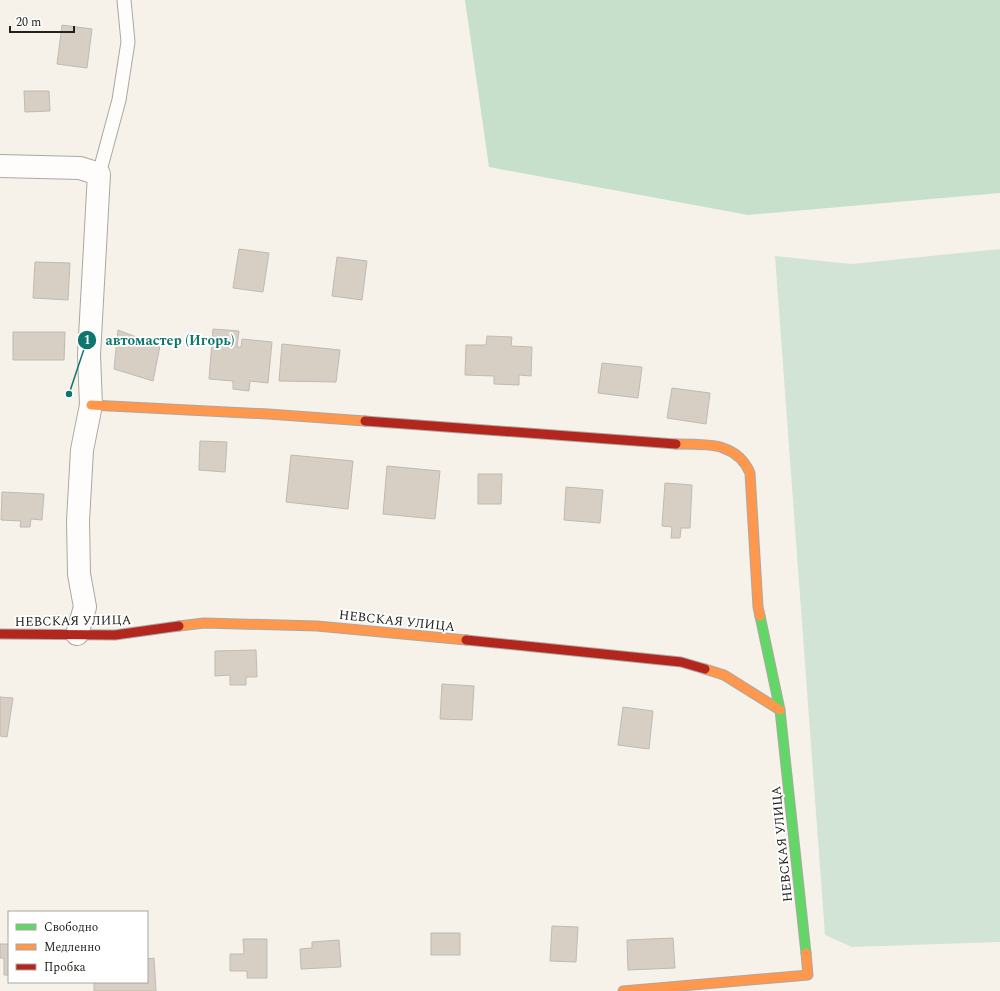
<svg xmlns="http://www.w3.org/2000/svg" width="1000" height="991" font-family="Spectral,serif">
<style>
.green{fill:#d2e4d5}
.forest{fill:#c6e0cc}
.building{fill:#d8cfc4;stroke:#bebab4}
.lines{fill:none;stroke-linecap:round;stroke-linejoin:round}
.lane-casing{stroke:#aba8a2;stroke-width:15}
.street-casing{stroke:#aba8a2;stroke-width:24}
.fast-casing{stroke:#aba8a2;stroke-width:11}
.slow-casing{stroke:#aba8a2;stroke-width:11}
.jam-casing{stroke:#aba8a2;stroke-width:11}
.lane{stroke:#fefdfc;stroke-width:13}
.street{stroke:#fefdfc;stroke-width:22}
.fast{stroke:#63d668;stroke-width:9}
.slow{stroke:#ff974d;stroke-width:9}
.jam{stroke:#b3261e;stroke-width:9}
.labels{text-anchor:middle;stroke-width:3.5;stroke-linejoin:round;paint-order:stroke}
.street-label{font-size:13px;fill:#24211c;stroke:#fff}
.leader{fill:none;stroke:#0f766e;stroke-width:1.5}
.callout-dot{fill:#0f766e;stroke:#fff;stroke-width:1.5}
.mark-label{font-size:12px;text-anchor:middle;font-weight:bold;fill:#fff}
.callout-label{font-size:14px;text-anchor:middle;font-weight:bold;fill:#0f766e;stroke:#fff;stroke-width:3.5;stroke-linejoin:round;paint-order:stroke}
</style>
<rect width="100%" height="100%" fill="#f6f2ea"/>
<polygon class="green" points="1000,249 1000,942 852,947 825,935 775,256 851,264"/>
<polygon class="forest" points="465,0 1000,0 1000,193 748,215 489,167"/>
<g class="building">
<polygon points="62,25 92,29 87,68 57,64"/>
<polygon points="24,91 49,91 50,111 25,112"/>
<polygon points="239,249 269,253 263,292 233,288"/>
<polygon points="337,257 367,261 362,300 332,296"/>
<polygon points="35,262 70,263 68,300 33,298"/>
<polygon points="213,329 239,331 237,347 241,347 242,339 272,342 268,383 250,381 249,391 233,389 233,381 209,379"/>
<polygon points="118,330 160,346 153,381 114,369"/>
<polygon points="13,332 65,332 64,360 13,360"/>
<polygon points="487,336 512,337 511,346 532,347 531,376 519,375 519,385 494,384 494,376 465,375 466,345 486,345"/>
<polygon points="282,344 340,350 336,382 279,381"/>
<polygon points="602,363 642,367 638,398 598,393"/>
<polygon points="672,388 710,393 706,424 667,418"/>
<polygon points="200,441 227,442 225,472 199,470"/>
<polygon points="291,455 353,461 348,509 286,502"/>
<polygon points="387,466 440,471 435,519 383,514"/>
<polygon points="478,474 502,474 501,504 478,504"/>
<polygon points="665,483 692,485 690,528 681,528 680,538 671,538 672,527 662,526"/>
<polygon points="566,487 603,490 600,523 564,520"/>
<polygon points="2,492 44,494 42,520 31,519 30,527 20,527 21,521 1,520"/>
<polygon points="256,650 257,677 246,677 246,685 230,685 230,675 215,676 215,651"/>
<polygon points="442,684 474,686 472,720 440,719"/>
<polygon points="0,697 13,698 7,737 0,736"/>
<polygon points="623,707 653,711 649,749 618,745"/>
<polygon points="552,926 578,927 576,962 550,961"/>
<rect x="431" y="933" width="29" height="22"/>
<polygon points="673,938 675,968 628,970 627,940"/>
<polygon points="243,939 267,939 267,978 247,978 247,971 230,971 230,954 244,954"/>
<polygon points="339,940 341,967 301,969 300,949 312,948 312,942"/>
<polygon points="0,944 9,944 9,975 4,975 4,958 0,958"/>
<polygon points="154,958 156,991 94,991 94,982 147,982 147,959"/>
</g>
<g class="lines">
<defs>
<polyline id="lane" points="99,174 119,100 128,42 124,0"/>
<polyline id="street" points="0,166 80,168 99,174 89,355 91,405 82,450 78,521 79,574 85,607 77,634"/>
<polyline id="fast" points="760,616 780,710 806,953"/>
<g id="slow">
<polyline points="91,405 268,414 365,421"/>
<path d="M676 444C686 444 715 444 723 448 735 452 745 461 750 473L758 607 760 616"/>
<polyline points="179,626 204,623 317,626 466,640"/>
<polyline points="705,669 724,675 780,710"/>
<polyline points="623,991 808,975 806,953"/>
</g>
<g id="jam">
<polyline points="365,421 676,444"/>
<polyline points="0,634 115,635 179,626"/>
<polyline points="466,640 681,662 705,669"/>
</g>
</defs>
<use href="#lane" class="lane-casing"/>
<use href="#street" class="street-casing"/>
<use href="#fast" class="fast-casing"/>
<use href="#slow" class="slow-casing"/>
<use href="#jam" class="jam-casing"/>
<use href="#lane" class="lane"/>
<use href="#street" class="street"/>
<use href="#fast" class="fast"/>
<use href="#slow" class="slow"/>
<use href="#jam" class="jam"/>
</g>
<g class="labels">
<g class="street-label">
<text transform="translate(73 620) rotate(-1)" y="5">НЕВСКАЯ УЛИЦА</text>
<text transform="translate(397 620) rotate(6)" y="5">НЕВСКАЯ УЛИЦА</text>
<text transform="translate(781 844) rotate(-96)" y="5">НЕВСКАЯ УЛИЦА</text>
</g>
</g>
<path class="leader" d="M69 394L87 340"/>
<g class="callout-dot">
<circle cx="69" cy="394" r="4"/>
<circle cx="87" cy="340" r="10"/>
</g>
<g class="mark-label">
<text x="87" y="344">1</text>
</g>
<g class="callout-label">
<text x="170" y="345">автомастер (Игорь)</text>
</g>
<rect x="8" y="911" width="140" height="72" fill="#ffffff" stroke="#a7a6a4"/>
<rect x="16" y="924" width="20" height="6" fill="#63d668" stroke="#a7a6a4"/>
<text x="44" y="931" font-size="12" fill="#24211c">Свободно</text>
<rect x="16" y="944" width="20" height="6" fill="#ff974d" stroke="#a7a6a4"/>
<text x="44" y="951" font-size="12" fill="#24211c">Медленно</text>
<rect x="16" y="964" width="20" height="6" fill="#b3261e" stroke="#a7a6a4"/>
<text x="44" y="971" font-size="12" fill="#24211c">Пробка</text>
<path d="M10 26v6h64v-6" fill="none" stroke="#24211c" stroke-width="2"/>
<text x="16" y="26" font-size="12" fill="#24211c" stroke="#ffffff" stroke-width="3" paint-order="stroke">20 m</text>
</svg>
